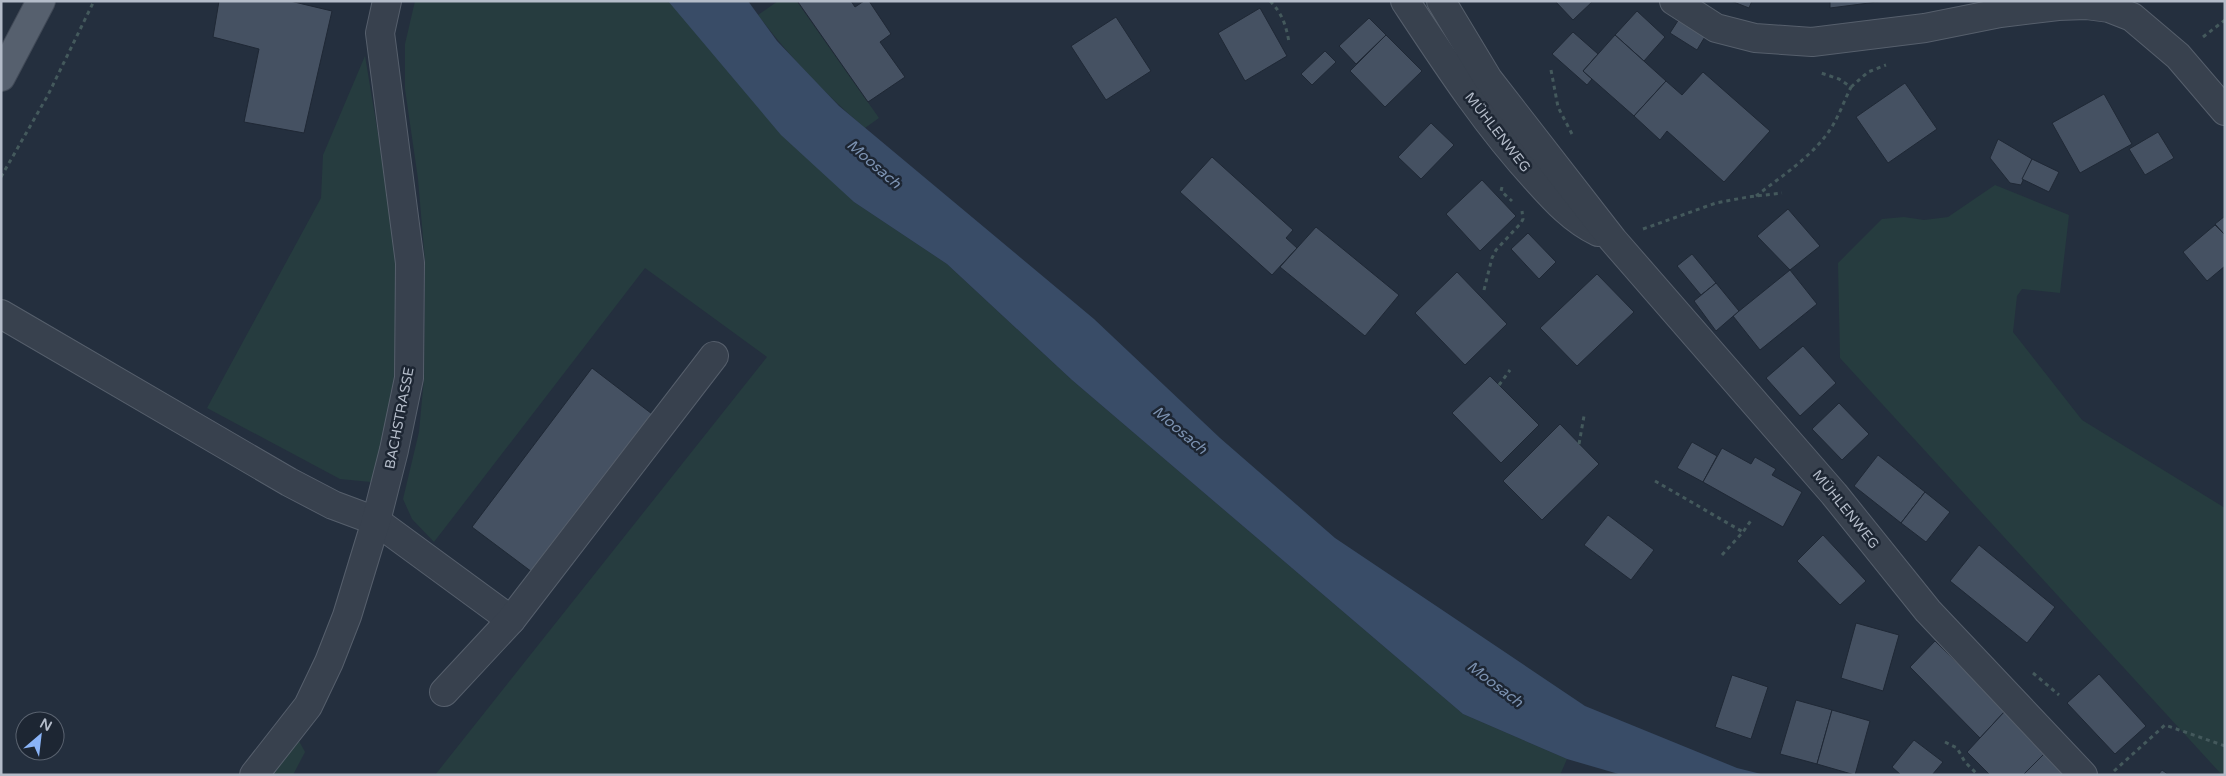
<svg xmlns="http://www.w3.org/2000/svg" width="2226" height="776" font-family="'Varela Round',sans-serif">
<style>
.green{fill:#263c3f}
.water{fill:#394c67}
.building{fill:#455162;stroke:#1f2835}
.lines{fill:none;stroke-linecap:round;stroke-linejoin:round}
.minor-casing{stroke:#565f6c;stroke-width:30}
.major-casing{stroke:#414a57;stroke-width:30}
.path{stroke:#44595c;stroke-width:3;stroke-dasharray:4 4;stroke-linecap:butt}
.minor{stroke:#38414e;stroke-width:28}
.major{stroke:#56606e;stroke-width:28}
.labels{text-anchor:middle;stroke-width:5;stroke-linejoin:round;paint-order:stroke}
.street-label{font-size:14px;fill:#b4bcc9;stroke:#1d2633}
.water-label{font-size:15px;font-style:italic;fill:#7c92b1;stroke:#1d2633}
</style>
<rect width="100%" height="100%" fill="#242f3e"/>
<g class="green">
<polygon points="415,1 676,1 854,202 947,264 1072,380 1463,714 1567,759 1560,775 435,775 767,357 645,268 434,542 412,519 403,499 419,432 424,378 425,261 418,179 405,89 405,44"/>
<path d="M778 1H800L798 3 879 118 865 128C825 94 789 56 758 15Z"/>
<polygon points="365,56 399,260 396,394 377,477 371,482 340,479 207,408 321,198 323,155"/>
<polygon points="1995,185 2069,215 2060,293 2022,289 2017,296 2013,332 2082,420 2225,508 2225,775 2222,775 1840,358 1838,263 1882,219 1904,217 1924,220 1948,217"/>
<polygon points="299,741 305,752 293,775 270,775"/>
</g>
<polygon class="water" points="668,1 748,1 777,41 839,106 1094,319 1220,438 1335,538 1585,706 1737,768 1765,775 1622,775 1567,759 1463,714 1072,380 947,264 854,202 781,135"/>
<g class="building">
<polygon points="219,1 290,1 332,11 304,133 244,122 259,49 213,37"/>
<polygon points="800,1 851,1 855,7 864,1 869,1 891,34 880,42 905,77 868,102 798,2"/>
<polygon points="1555,1 1593,1 1573,20"/>
<polygon points="1731,1 1752,1 1749,8"/>
<polygon points="1830,1 1885,1 1830,8"/>
<polygon points="1260,8 1287,56 1245,81 1218,33"/>
<polygon points="1637,11 1665,37 1644,61 1615,35"/>
<polygon points="1116,17 1151,71 1106,100 1071,46"/>
<polygon points="1369,18 1386,35 1356,64 1339,46"/>
<polygon points="1679,19 1706,35 1697,50 1670,33"/>
<polygon points="1573,32 1598,54 1583,71 1592,79 1587,85 1552,54"/>
<polygon points="1386,35 1422,71 1385,107 1350,71"/>
<polygon points="1615,35 1666,81 1634,116 1583,71"/>
<polygon points="1325,51 1336,62 1312,85 1301,74"/>
<polygon points="1703,72 1770,131 1724,182 1667,131 1660,140 1634,116 1666,81 1682,95"/>
<polygon points="1905,83 1937,129 1888,163 1856,117"/>
<polygon points="2104,94 2132,144 2080,173 2052,123"/>
<polygon points="1431,123 1454,145 1421,179 1398,157"/>
<polygon points="2158,132 2174,158 2145,175 2129,149"/>
<polygon points="1998,139 2032,159 2021,185 2010,183 1990,158"/>
<polygon points="1212,157 1293,230 1286,238 1297,248 1272,275 1180,192"/>
<polygon points="2032,159 2059,172 2049,192 2022,179"/>
<polygon points="1482,180 1516,216 1480,251 1446,214"/>
<polygon points="1788,209 1820,246 1790,270 1757,236"/>
<polygon points="2225,216 2225,235 2215,224"/>
<polygon points="2215,225 2225,235 2225,266 2207,281 2183,252"/>
<polygon points="1316,227 1399,295 1365,336 1280,267"/>
<polygon points="1528,233 1556,262 1539,279 1511,249"/>
<polygon points="1692,254 1716,283 1701,295 1677,266"/>
<polygon points="1790,270 1817,304 1760,350 1733,316"/>
<polygon points="1457,272 1507,324 1465,365 1415,313"/>
<polygon points="1597,274 1634,312 1577,366 1540,328"/>
<polygon points="1716,283 1739,311 1716,331 1694,301"/>
<polygon points="1803,346 1836,383 1800,416 1766,378"/>
<polygon points="592,368 656,417 536,575 472,527"/>
<polygon points="1490,376 1539,425 1501,463 1452,413"/>
<polygon points="1839,403 1869,434 1842,460 1812,429"/>
<polygon points="1560,424 1599,464 1542,520 1503,481"/>
<polygon points="1692,442 1717,456 1703,482 1677,468"/>
<polygon points="1722,448 1751,464 1755,457 1776,469 1772,475 1802,492 1783,527 1703,482"/>
<polygon points="1878,455 1925,492 1901,523 1854,486"/>
<polygon points="1925,492 1950,512 1926,542 1901,523"/>
<polygon points="1608,515 1654,550 1631,580 1584,545"/>
<polygon points="1823,535 1866,581 1840,605 1797,561"/>
<polygon points="1979,545 2055,607 2027,643 1950,581"/>
<polygon points="1856,623 1899,635 1883,691 1841,678"/>
<polygon points="1935,641 2005,711 1980,738 1910,667"/>
<polygon points="2099,674 2146,726 2115,754 2067,703"/>
<polygon points="1732,675 1768,687 1751,739 1715,727"/>
<polygon points="1796,700 1832,710 1817,764 1780,754"/>
<polygon points="1832,710 1870,721 1855,775 1817,764"/>
<polygon points="2005,711 2046,752 2023,775 1990,775 1967,752"/>
<polygon points="1914,740 1943,762 1932,775 1901,775 1892,767"/>
<polygon points="2046,752 2068,775 2023,775"/>
<polygon points="2162,770 2169,775 2158,775"/>
</g>
<g class="lines">
<defs>
<g id="minor">
<path d="M1405 1C1446 63 1487 126 1537 180 1555 200 1573 220 1598 232"/>
<polyline points="1441,1 1488,79 1613,240 1834,494 1928,611 2083,775"/>
<polyline points="1674,1 1716,28 1755,38 1812,42 1925,28 2000,13 2058,6 2086,5 2109,8 2132,17 2178,56 2225,111"/>
<polyline points="1,314 289,482 333,505 376,521 511,620"/>
<polyline points="444,692 511,620 714,356"/>
<polyline points="254,775 308,706 329,662 347,616 376,521 394,450 409,378 410,263 380,33 387,1"/>
</g>
<polyline id="major" points="1,77 41,1"/>
</defs>
<use href="#minor" class="minor-casing"/>
<use href="#major" class="major-casing"/>
<g class="path">
<path d="M1270 1C1282 13 1286 25 1289 42"/>
<polyline points="2203,37 2225,20"/>
<polyline points="1551,70 1558,107 1573,136"/>
<polyline points="1851,87 1868,72 1886,65"/>
<polyline points="1,177 48,95 94,1"/>
<polyline points="1502,187 1501,191 1512,201"/>
<path d="M1756 196C1783 175 1815 155 1833 125 1840 113 1845 99 1851 87L1839 79 1821 73"/>
<polyline points="1643,229 1716,203 1748,197 1782,193"/>
<polyline points="1484,290 1492,258 1496,250 1521,223 1523,219 1522,211"/>
<polyline points="1499,385 1510,370"/>
<polyline points="1579,444 1584,416"/>
<polyline points="1655,481 1743,532"/>
<polyline points="1722,555 1743,532 1752,519"/>
<polyline points="2033,673 2059,695"/>
<polyline points="1945,742 1957,748 1965,762 1978,775"/>
<polyline points="2114,771 2165,725 2225,746"/>
</g>
<use href="#minor" class="minor"/>
<use href="#major" class="major"/>
</g>
<g class="labels">
<g class="street-label">
<text transform="translate(1498 132) rotate(52)" y="5">MÜHLENWEG</text>
<text transform="translate(399 418) rotate(-79)" y="5">BACHSTRASSE</text>
<text transform="translate(1846 509) rotate(51)" y="5">MÜHLENWEG</text>
</g>
<g class="water-label">
<text transform="translate(874 164) rotate(41)" y="5">Moosach</text>
<text transform="translate(1180 430) rotate(40)" y="5">Moosach</text>
<text transform="translate(1495 684) rotate(37)" y="5">Moosach</text>
</g>
</g>
<rect width="2226" height="776" fill="none" stroke="#b4bcc9" stroke-width="5"/>
<g transform="translate(40 736) rotate(28)"><circle r="24" fill="#1d2633" stroke="#59626f"/>
<path d="M0-4L9 19L0 12L-9 19Z" fill="#8ab4f8"/>
<text y="-8" font-size="14" font-weight="bold" text-anchor="middle" fill="#b4bcc9">N</text>
</g>
</svg>
